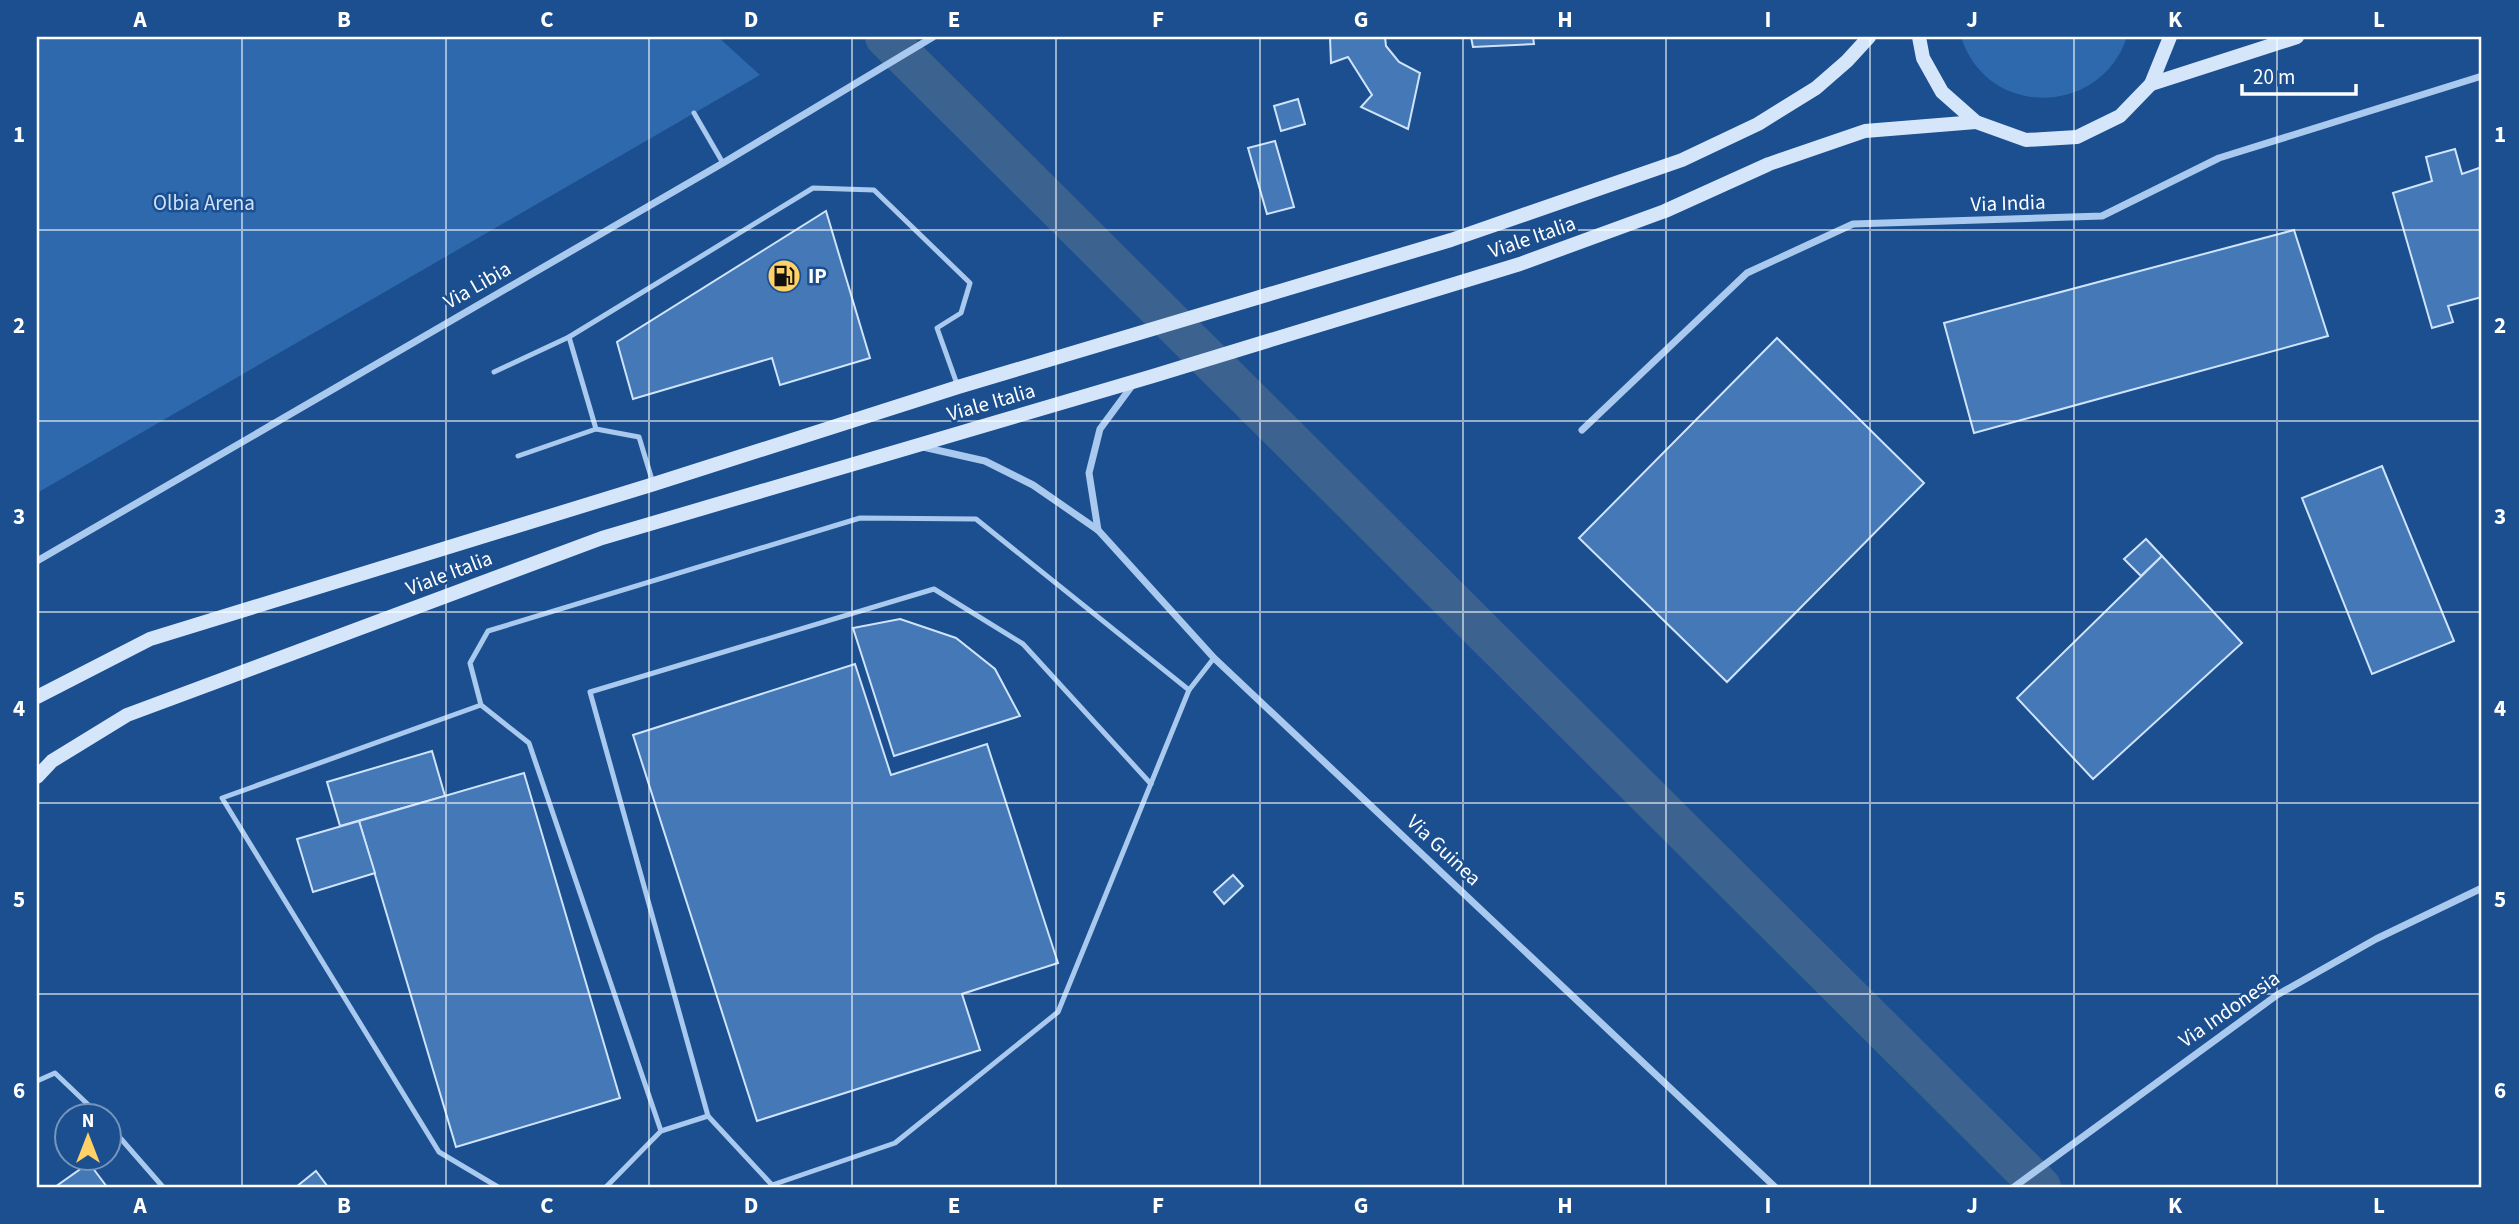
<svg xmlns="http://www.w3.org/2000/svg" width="2519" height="1224" font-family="'Source Sans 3',sans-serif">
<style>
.green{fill:#2e69ad}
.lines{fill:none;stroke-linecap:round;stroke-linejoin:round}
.canal{stroke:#3c6290;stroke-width:40}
.building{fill:#4478b7;stroke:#cfe3fa;stroke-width:2}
.lane{stroke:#a9c9ee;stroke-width:5}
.street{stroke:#a9c9ee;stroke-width:7}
.secondary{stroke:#d6e6fa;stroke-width:14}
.grid{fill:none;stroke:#fff;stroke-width:2;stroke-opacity:0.55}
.labels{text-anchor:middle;stroke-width:5;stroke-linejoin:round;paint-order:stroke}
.park-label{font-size:21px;fill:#cfe3fa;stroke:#1b4f8f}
.street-label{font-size:21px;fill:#fff;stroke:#1b4f8f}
.poi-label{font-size:21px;font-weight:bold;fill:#fff;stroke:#1b4f8f;text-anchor:start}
.neatline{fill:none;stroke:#fff;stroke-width:2.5}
.grid-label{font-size:23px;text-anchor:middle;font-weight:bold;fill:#fff}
</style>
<rect width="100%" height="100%" fill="#1b4f8f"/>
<g class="green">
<polygon points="37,37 718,37 760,75 37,493"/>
<path d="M1961 37H2127C2100 117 1987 119 1961 37Z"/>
</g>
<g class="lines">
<polyline class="canal" points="885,37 2041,1187"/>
</g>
<g class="building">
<polygon points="1330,37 1385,37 1386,46 1399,62 1420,73 1408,129 1361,107 1372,95 1348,57 1331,63"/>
<polygon points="1471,37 1533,37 1534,44 1473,47"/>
<polygon points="1298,99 1305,124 1281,131 1274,106"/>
<polygon points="1275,141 1294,207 1267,214 1248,148"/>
<polygon points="2455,149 2462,174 2482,167 2482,297 2448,306 2453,322 2432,328 2393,193 2432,181 2426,157"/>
<polygon points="826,211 870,358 780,385 772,358 633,399 617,342"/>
<polygon points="2294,230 2328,336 1974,433 1944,323"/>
<polygon points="1777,338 1924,483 1727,682 1579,538"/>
<polygon points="2382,466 2454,641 2372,674 2302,498"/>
<polygon points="2146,539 2162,556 2141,576 2124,559"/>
<polygon points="2162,556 2242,643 2093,779 2017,698"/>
<polygon points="900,619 956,638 995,669 1020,716 894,756 853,628"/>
<polygon points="855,664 891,775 987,744 1058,963 962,994 980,1050 757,1121 633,735"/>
<polygon points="432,751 445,796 340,826 327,782"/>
<polygon points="524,773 620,1098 456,1147 359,821"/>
<polygon points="359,821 375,873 313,892 297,839"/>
<polygon points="1233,875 1243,886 1224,904 1214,892"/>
<polygon points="89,1163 107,1187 55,1187"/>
<polygon points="316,1171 328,1187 296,1187"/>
</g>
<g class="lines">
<g class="lane">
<polyline points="694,113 723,163"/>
<polyline points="494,372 569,337"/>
<polyline points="518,456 596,429"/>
<polyline points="653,483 639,437 596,429 569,337 813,188 874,190 970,283 961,313 937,328 957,384"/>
<polyline points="481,705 222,798 439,1152 498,1187"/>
<polyline points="37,1081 55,1073 100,1116"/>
<polyline points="708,1116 590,692 934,589 1023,644 1151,784"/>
<polyline points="108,1124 163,1187"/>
<polyline points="661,1131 708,1116 772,1185 895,1143 1058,1012 1189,690 1214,658"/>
<polyline points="606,1187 661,1131 529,743 481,705 470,663 488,631 860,518 976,519 1189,690"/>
</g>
<g class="street">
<polyline points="1582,430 1747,273 1853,224 2102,216 2219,158 2482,76"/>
<polyline points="923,447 985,461 1033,485 1098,530 1214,658 1775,1187"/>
<polyline points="1098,530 1089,473 1100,429 1134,383"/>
<polyline points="37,561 723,163 933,37"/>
<polyline points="2014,1187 2277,995 2376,939 2482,888"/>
</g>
<g class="secondary">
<polyline points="1919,37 1923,58 1942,92 1976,122 2026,140 2077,137 2120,116 2151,84 2170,37"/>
<polyline points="2151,84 2297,37"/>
<polyline points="37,697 150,639 654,484 958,387 1451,240 1682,160 1758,124 1816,88 1847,61 1869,37"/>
<polyline points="37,777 52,761 127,715 602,538 1153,376 1520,264 1665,211 1769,164 1865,131 1976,122"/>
</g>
</g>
<path class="grid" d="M242 37V1187M446 37V1187M649 37V1187M852 37V1187M1056 37V1187M1260 37V1187M1463 37V1187M1666 37V1187M1870 37V1187M2074 37V1187M2277 37V1187M37 230H2482M37 421H2482M37 612H2482M37 803H2482M37 994H2482"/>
<defs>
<symbol id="fuel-disc" viewBox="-11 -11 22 22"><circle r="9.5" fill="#ffd166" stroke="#1b4f8f"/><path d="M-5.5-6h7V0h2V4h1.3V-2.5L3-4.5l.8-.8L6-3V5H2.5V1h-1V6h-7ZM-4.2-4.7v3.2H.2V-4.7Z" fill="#111"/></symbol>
</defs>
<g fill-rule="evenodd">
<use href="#fuel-disc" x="765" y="257" width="38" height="38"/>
</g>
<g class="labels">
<g class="park-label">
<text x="204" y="210">Olbia Arena</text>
</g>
<g class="street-label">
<text transform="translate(2008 203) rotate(-2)" y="7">Via India</text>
<text transform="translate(1532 237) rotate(-19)" y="7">Viale Italia</text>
<text transform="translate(477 285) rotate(-30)" y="7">Via Libia</text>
<text transform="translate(991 402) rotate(-16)" y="7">Viale Italia</text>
<text transform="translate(449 573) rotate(-21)" y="7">Viale Italia</text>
<text transform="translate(1444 850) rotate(43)" y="7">Via Guinea</text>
<text transform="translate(2229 1009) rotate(-35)" y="7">Via Indonesia</text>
</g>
<g class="poi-label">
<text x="808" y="283">IP</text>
</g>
</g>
<rect width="2519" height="1224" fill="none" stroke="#1b4f8f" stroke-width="77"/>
<g transform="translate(88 1137)"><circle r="33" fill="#1b4f8f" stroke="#7695bc" stroke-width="2"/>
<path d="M0-5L12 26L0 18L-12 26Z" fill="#ffd166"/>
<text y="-10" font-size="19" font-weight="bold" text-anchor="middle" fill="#ffffff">N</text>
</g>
<path d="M2242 84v10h114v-10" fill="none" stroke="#ffffff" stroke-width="3.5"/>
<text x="2253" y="84" font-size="21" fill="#ffffff" stroke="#1b4f8f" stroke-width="5" paint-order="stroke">20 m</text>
<rect x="38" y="38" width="2442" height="1148" class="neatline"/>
<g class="grid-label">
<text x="140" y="27">A</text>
<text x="344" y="27">B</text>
<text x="547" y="27">C</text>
<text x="751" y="27">D</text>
<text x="954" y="27">E</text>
<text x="1158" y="27">F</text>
<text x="1361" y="27">G</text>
<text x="1565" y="27">H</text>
<text x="1768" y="27">I</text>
<text x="1972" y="27">J</text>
<text x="2175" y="27">K</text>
<text x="2379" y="27">L</text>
<text x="19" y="142">1</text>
<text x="2500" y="142">1</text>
<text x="19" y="333">2</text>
<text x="2500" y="333">2</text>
<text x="19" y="524">3</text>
<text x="2500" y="524">3</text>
<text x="19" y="716">4</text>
<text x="2500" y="716">4</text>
<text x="19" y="907">5</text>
<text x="2500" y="907">5</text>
<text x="19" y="1098">6</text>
<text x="2500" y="1098">6</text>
<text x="140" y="1213">A</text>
<text x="344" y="1213">B</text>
<text x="547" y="1213">C</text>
<text x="751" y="1213">D</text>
<text x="954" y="1213">E</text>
<text x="1158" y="1213">F</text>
<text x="1361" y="1213">G</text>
<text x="1565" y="1213">H</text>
<text x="1768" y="1213">I</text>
<text x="1972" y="1213">J</text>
<text x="2175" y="1213">K</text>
<text x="2379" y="1213">L</text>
</g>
</svg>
